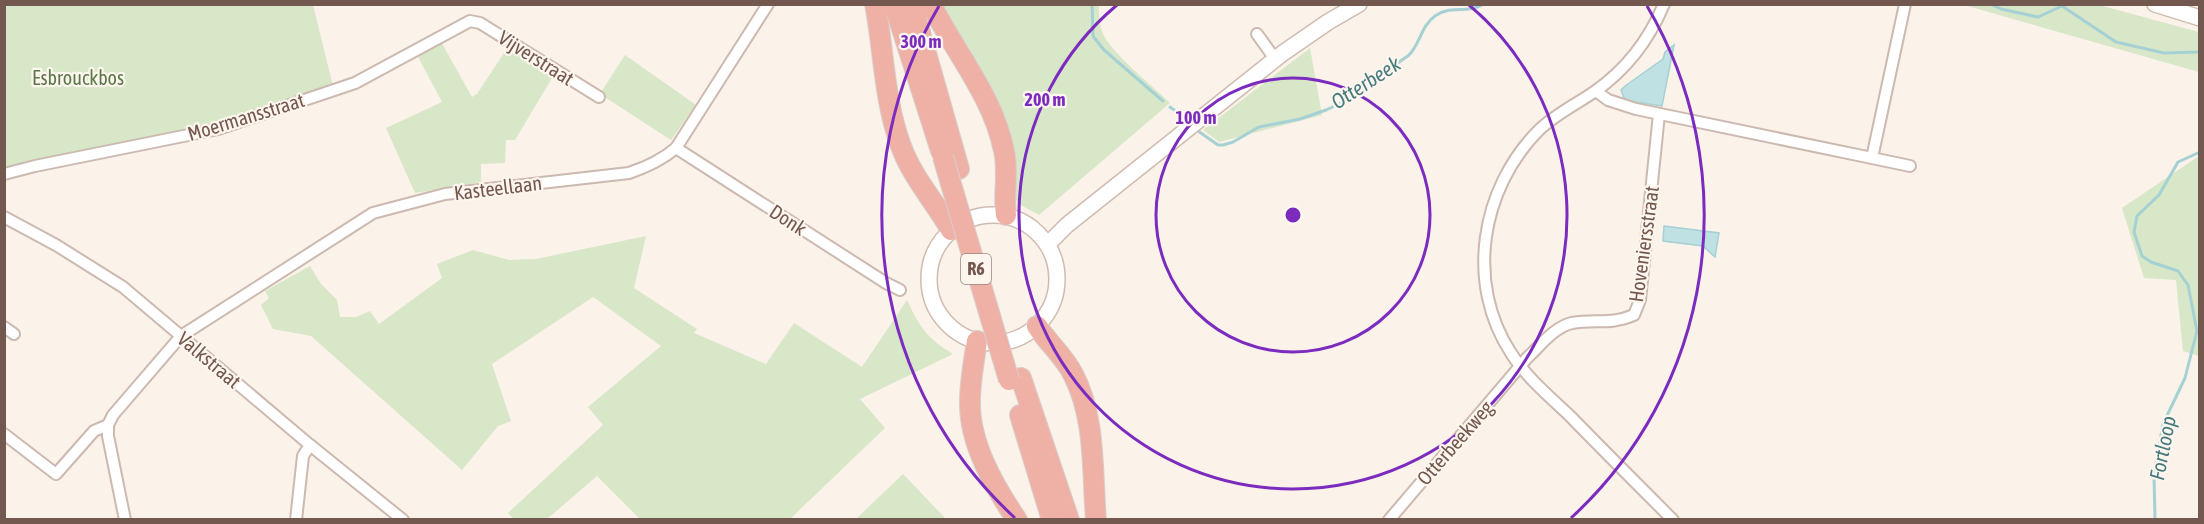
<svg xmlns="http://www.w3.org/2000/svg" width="2204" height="524" font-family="'Asap Condensed',sans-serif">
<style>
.green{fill:#d8e7c8}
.water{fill:#bfe1e3;stroke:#a6d1d4;stroke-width:1.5}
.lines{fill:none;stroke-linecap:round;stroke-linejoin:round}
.stream{stroke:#a6d1d4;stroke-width:3}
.street-casing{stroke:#ccb9b0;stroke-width:14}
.secondary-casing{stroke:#d0bbb0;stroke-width:18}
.highway-casing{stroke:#d8d0ce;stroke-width:22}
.street{stroke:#fff;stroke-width:10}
.secondary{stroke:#fff;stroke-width:15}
.highway{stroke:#efb1a6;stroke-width:20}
.highway-bridge-casing{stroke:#d8d0ce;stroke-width:22;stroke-linecap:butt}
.highway-bridge{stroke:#efb1a6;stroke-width:20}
.ring{fill:none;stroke:#7b2cbf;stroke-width:3}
.labels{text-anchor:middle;stroke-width:4.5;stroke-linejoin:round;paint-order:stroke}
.shield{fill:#fdf6ef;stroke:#9c877f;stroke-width:1.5}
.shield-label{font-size:18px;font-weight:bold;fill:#73584f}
.street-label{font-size:20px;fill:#73584f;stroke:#fdf6ef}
.park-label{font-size:20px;fill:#5b7848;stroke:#fdf6ef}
.water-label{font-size:21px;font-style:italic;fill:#477a7d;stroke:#fdf6ef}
.centre{fill:#7b2cbf;stroke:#fdf6ef;stroke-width:3}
.ring-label{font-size:18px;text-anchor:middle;font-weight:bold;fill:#7b2cbf;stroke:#fdf6ef;stroke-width:4.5;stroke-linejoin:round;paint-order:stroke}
</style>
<rect width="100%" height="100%" fill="#fbf2e9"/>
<g class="green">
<polygon points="4,5 313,5 333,86 216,124 79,152 5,170"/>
<path d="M942 5H1099C1099 16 1099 26 1104 36 1116 57 1152 85 1170 103L1039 215 1019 204 1014 197 989 86Z"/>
<polygon points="1964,5 2099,5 2199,32 2199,72"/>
<polygon points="440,40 472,97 477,94 510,44 555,73 515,140 506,140 505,163 481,164 481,182 415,193 386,128 442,102 416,53"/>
<polygon points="1310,48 1322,115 1219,142 1203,130"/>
<polygon points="625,55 696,105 671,140 600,94"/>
<polygon points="2199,156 2200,354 2199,356 2183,351 2176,280 2144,278 2122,208"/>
<path d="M646 236 634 288 697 329 694 333 766 364 794 323 862 367 907 300C920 328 927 338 953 354L860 399 885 428 790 519H640L597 476 547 519H514L508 513 603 425 588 407 661 346 593 297 492 364 511 421 498 426 462 470 311 336 273 329 261 305 269 298 265 291 310 266 321 284 337 300 340 317H356L370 311 379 324 442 278 437 264 473 250 509 260 536 259Z"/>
<polygon points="903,474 946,519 856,519"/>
</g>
<g class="water">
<polygon points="1674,45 1662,106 1629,101 1624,98 1621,90 1625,86 1663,59 1665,52"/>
<polygon points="1664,226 1719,233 1715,257 1703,246 1663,241"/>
</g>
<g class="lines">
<g class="stream">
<polyline points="1092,4 1093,36 1104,50 1163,101"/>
<polyline points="1990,4 2001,9 2038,17 2062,6 2116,42 2164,53 2200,52"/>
<polyline points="1170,107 1177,112"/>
<path d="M1198 131 1218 145H1223L1233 142 1259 127 1300 119 1326 110 1343 102 1409 55C1420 44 1421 26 1435 16 1449 5 1468 14 1484 4"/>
<polyline points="2155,520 2154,475 2163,424 2185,378 2197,331 2188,285 2178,271 2151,262 2142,256 2134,232 2137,216 2159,195 2178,162 2200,152"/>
</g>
<defs>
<g id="street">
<path d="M1664 4C1649 40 1626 70 1594 92 1575 105 1554 115 1538 131 1481 189 1465 283 1511 353 1526 377 1549 396 1570 416 1604 451 1638 485 1673 520"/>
<polyline points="1257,34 1275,59"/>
<polyline points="1596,91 1608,100 1636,109 1872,158 1905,4"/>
<polyline points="676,148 886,283 900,290"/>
<polyline points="1872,158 1910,166"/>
<polyline points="4,174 35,166 218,129 355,83 470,21 480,23 599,97"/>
<polyline points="4,217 56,245 123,287 310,445 403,520"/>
<polyline points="4,327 14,334"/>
<polyline points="4,434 56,474 94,431 108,425"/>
<path d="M125 520 108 436V425L113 415 181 336 373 213 445 194 629 173C647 167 662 160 676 148L768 4"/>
<polyline points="296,520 303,456 310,445"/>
<path d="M1389 520 1527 358C1540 346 1554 327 1572 323 1595 319 1611 325 1634 315L1640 300 1659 114"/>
</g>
<g id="secondary">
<polyline points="2155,4 2200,18"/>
<circle cx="993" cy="279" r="64"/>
<polyline points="1048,244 1067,225 1283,53 1328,22 1359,4"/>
</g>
<g id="highway">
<path d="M875 4C884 51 884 101 901 146 912 177 935 202 951 230"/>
<polyline points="894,4 941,151"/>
<polyline points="912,4 959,169"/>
<path d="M931 4C956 54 993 96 1004 151 1009 173 1003 194 1006 215"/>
<path d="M1037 326C1048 343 1064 356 1073 374 1096 418 1092 472 1096 520"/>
<path d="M977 341C974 361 970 381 970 401 969 443 994 486 1017 520"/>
<polyline points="1021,378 1069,520"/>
<polyline points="1020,415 1052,520"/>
</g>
</defs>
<use href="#street" class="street-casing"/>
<use href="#secondary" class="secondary-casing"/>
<use href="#highway" class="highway-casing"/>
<use href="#street" class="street"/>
<use href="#secondary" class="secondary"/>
<use href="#highway" class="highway"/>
<defs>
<polyline id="highway-bridge" points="943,157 1009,380"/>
</defs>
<use href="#highway-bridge" class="highway-bridge-casing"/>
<use href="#highway-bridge" class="highway-bridge"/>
</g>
<g class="ring">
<circle cx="1293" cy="215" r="137"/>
<path d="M1469 5A274 274 0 1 1 1117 5"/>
<path d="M1015 518A411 411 0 0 1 939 6M1647 6A411 411 0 0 1 1571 518"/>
</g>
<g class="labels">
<rect class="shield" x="961" y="254" width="30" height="30" rx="4.5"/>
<g class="shield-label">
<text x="976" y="275">R6</text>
</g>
<g class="street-label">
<text transform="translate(536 58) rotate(32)" y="7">Vijverstraat</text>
<text transform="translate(246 117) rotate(-17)" y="7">Moermansstraat</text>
<text transform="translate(498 188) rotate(-7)" y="7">Kasteellaan</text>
<text transform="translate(788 220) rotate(33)" y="7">Donk</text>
<text transform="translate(1644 244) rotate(-82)" y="7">Hoveniersstraat</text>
<text transform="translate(209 360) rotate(40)" y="7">Valkstraat</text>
<text transform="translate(1455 443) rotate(-49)" y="7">Otterbeekweg</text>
</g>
<g class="park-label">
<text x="78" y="85">Esbrouckbos</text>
</g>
<g class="water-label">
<text transform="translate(1366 83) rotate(-33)" y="7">Otterbeek</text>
<text transform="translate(2163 448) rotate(-79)" y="7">Fortloop</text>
</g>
</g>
<circle cx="1293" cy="215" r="9" class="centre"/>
<g class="ring-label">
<text x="921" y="48">300 m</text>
<text x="1045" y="106">200 m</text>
<text x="1196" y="124">100 m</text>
</g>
<rect width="2204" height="524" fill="none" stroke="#73584f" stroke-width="12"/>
</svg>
